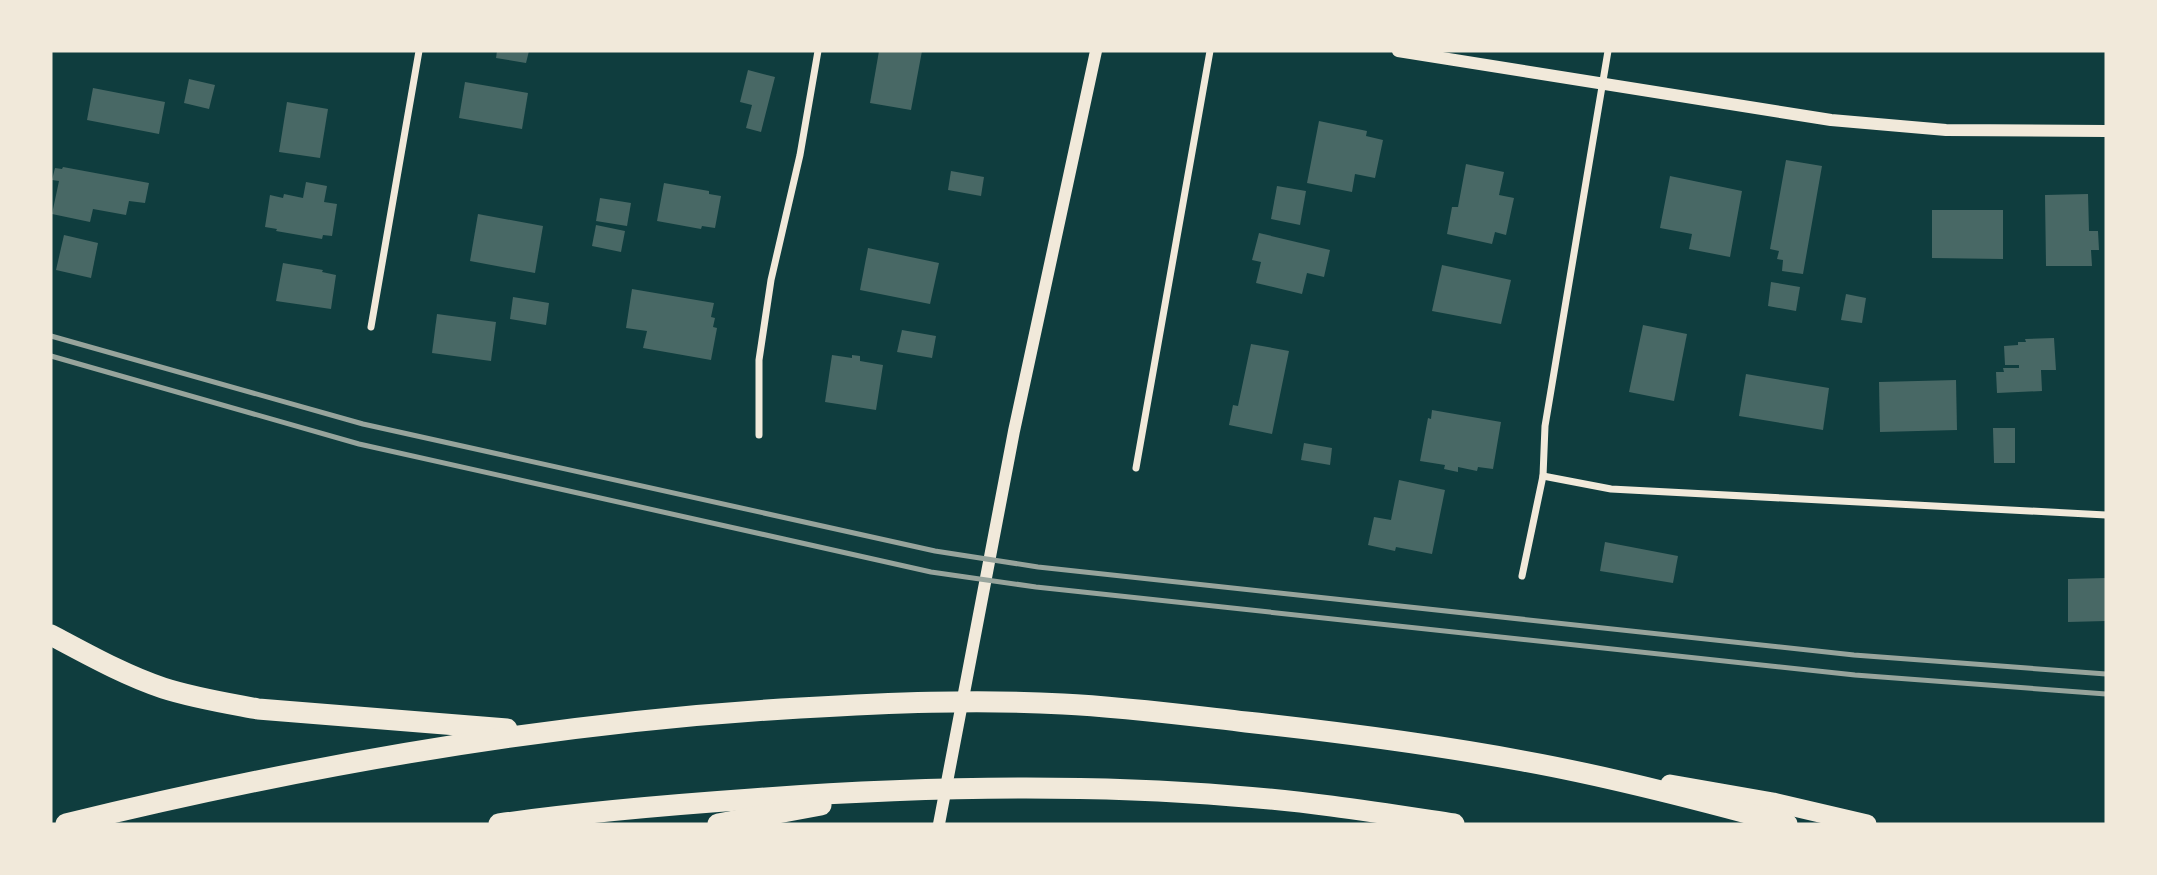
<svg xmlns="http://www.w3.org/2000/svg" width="2157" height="875" font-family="Overpass,sans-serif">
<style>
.building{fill:#486865}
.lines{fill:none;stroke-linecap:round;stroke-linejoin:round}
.minor{stroke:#f1e9da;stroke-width:7}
.tertiary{stroke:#f1e9da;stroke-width:12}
.trunk{stroke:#f1e9da;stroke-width:19}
.motorway{stroke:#f1e9da;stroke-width:21}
.rail{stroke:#97a49c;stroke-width:5}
</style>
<rect width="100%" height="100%" fill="#0f3d3e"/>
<g class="building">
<polygon points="497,51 529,51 526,63 496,58"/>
<polygon points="879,51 922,51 911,110 870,103"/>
<polygon points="748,70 775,77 761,132 746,128 752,105 740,102"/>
<polygon points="189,79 215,85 209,109 184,103"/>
<polygon points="465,82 528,93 522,129 459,118"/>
<polygon points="93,88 165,102 159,134 87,120"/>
<polygon points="287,102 328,109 320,158 279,152"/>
<polygon points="1319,121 1367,131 1366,136 1383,140 1375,178 1355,174 1352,192 1307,183"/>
<polygon points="1786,160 1822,166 1803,274 1782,271 1783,260 1777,259 1779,251 1770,249"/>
<polygon points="1466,164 1504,172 1499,195 1514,198 1506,235 1495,232 1492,244 1447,234 1452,207 1458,207"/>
<polygon points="63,167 149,183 145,203 129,201 126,215 93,209 90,222 52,214 59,181 52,180 55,168 62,169"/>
<polygon points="951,171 984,177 981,196 948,190"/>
<polygon points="1670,176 1742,191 1730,257 1689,249 1692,234 1660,228"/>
<polygon points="306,182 327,186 324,202 337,204 332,236 323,235 322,239 276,231 277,229 265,227 270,195 283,198 284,194 303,198"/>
<polygon points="664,183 709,191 709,194 721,196 715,228 702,226 701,229 657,221"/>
<polygon points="1277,186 1306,191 1300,225 1271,219"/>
<polygon points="2088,194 2089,231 2098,231 2099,250 2091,250 2092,266 2046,266 2045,195"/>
<polygon points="600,198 631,203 627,226 596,221"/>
<polygon points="1932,210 2003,210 2003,259 1932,258"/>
<polygon points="478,214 543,226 535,273 470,261"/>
<polygon points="596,225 625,231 621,252 592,246"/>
<polygon points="1259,233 1330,250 1324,277 1307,273 1302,294 1256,283 1261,262 1252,260"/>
<polygon points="64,235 98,243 91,278 56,270"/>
<polygon points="868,248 939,263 930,304 860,290"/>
<polygon points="283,263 323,270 322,272 336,275 331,309 276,301"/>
<polygon points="1442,265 1511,280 1501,324 1432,311"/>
<polygon points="1771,282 1800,287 1796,311 1768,306"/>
<polygon points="632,289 714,303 711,317 715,318 713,327 717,328 711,360 643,348 647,331 626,328"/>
<polygon points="1846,294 1866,298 1862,323 1841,320"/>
<polygon points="513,297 549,303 546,325 510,319"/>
<polygon points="437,314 496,322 491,361 432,353"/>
<polygon points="1643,325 1687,334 1674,401 1629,392"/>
<polygon points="902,330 936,336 932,358 897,352"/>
<polygon points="2054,338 2056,370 2041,370 2042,391 1997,393 1996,372 2004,372 2003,368 2019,368 2019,365 2005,365 2004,346 2018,345 2018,342 2026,342 2025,339"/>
<polygon points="1251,344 1289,351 1272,434 1229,425 1233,405 1238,406"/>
<polygon points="832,355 852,358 852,355 860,356 860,361 883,365 876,410 825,402"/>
<polygon points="1746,374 1829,388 1823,430 1739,416"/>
<polygon points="1956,380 1957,430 1880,432 1879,382"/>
<polygon points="1432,410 1501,422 1493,469 1478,467 1477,471 1458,467 1458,472 1444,469 1445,465 1420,461 1428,418 1431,419"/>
<polygon points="1993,428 2015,428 2015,463 1994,463"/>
<polygon points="1304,443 1332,448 1330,465 1301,460"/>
<polygon points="1399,480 1445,490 1432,554 1396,547 1395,551 1368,545 1374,517 1391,520"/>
<polygon points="1605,542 1678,556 1673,583 1600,571"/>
<polygon points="2106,578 2106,621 2068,622 2068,579"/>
</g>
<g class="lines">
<g class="minor">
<polyline points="371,327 419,51"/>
<polyline points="759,435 759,360 771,280 800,155 818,51"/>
<polyline points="1136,468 1210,51"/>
<polyline points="1543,476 1611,489 2106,515"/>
<polyline points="1522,576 1543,476 1545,426 1608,51"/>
</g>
<g class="tertiary">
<polyline points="1398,51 1831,120 1946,130 2106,131"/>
<polyline points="939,824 1014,431 1096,51"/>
</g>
<polyline class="trunk" points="1670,784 1773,802 1867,824"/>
<g class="motorway">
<path d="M51 635C87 654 124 675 163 688 194 698 226 703 258 709L507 729"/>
<path d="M66 824C307 765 552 722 800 708 887 703 975 699 1063 704 1124 707 1185 715 1246 722 1338 732 1431 744 1523 761 1612 777 1700 800 1787 824"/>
<path d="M499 824C583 812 667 805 752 799 912 787 1073 783 1233 796 1307 801 1381 813 1454 824"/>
<polyline points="718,824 821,805"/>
</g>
<g class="rail">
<polyline points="51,336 363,424 935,551 1038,567 1854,655 2106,674"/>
<polyline points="51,356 359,444 931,572 1036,587 1855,675 2106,694"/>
</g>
</g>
<rect width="2157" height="875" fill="none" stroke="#f1e9da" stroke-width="105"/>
</svg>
